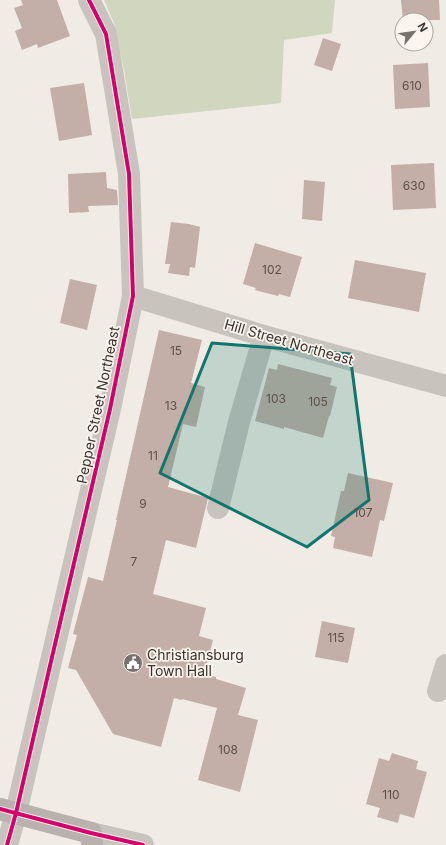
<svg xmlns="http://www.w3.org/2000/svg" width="446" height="845" font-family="Inter,sans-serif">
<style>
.green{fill:#d1d6bf}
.building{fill:#c3afa7}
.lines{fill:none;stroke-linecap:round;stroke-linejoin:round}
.minor{stroke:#c9c3be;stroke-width:22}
.tertiary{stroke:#c9c3be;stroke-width:22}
.primary{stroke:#b8b1ad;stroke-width:22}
.cycleway-casing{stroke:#fbf5ee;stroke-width:6}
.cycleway{stroke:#d6006c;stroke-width:4}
.marked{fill:#0f766e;fill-opacity:0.2;stroke:#0f766e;stroke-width:3;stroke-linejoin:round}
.labels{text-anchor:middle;stroke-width:3.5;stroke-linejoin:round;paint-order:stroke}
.number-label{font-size:12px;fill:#5d504a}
.street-label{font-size:14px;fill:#3b302b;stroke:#fbf5ee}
.poi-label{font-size:14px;fill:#3b302b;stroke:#fbf5ee;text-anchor:start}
</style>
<rect width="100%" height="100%" fill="#f0ebe5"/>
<polygon class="green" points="104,0 335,0 332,33 284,40 281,103 132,119 124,70 114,23"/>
<g class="building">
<polygon points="21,0 57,0 70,36 38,48 37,44 22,50 15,31 22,28 14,8 23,5"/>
<polygon points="401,0 439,0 440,20 403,20"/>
<polygon points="323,38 341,44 332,71 314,65"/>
<polygon points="428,63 430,107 395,109 393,65"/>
<polygon points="84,83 92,135 59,141 50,88"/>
<polygon points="434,163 436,208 393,210 391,165"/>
<polygon points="106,172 107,188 117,190 118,205 88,206 89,212 69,213 68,174"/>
<polygon points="304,180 325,182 322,221 302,219"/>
<polygon points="171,222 189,224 200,227 195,268 190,267 189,276 168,273 170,264 165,264"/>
<polygon points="255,243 302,257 290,297 279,294 278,296 255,290 256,288 243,284"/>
<polygon points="355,260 426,273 419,312 348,298"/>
<polygon points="70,279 97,285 87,330 60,323"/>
<polygon points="159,330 202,340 191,383 205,387 196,427 183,424 168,487 208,498 196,548 166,540 153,594 206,608 199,636 213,640 204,674 216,677 216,679 246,688 238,715 258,720 240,792 198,780 217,708 182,699 181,700 174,698 161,747 113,734 76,670 68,668 77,635 73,634 88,577 103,581 117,520 116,520"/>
<polygon points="278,364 332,378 330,385 337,387 330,416 329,416 323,438 284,427 284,429 255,421 269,368 277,370"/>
<polygon points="348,473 393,483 384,521 380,520 372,557 333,548 335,537 331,536 341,491 344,491"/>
<polygon points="322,621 355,628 348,663 315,657"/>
<polygon points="392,753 418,761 416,769 427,772 414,818 400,814 398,823 377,817 380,808 366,804 379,758 389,761"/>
</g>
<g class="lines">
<g class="minor">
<polyline points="133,296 264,336 446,386"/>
<polyline points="218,508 239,422 264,336"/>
<polyline points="438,691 446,665"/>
<polyline points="7,845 16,813 49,670 110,409 133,296 129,174 106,34 89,0"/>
</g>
<polyline class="tertiary" points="91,833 143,845"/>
<polyline class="primary" points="0,809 91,833 92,845"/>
<defs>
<g id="cycleway">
<polyline points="0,809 91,833 143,845"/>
<polyline points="7,845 16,813 49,670 110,409 133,296 129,174 106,34 89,0"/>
</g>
</defs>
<use href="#cycleway" class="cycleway-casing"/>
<use href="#cycleway" class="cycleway"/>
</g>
<path class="marked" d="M212 343 350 354 369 500 307 547 160 473Z"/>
<defs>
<symbol id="civic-disc" viewBox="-11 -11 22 22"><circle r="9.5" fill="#7a716c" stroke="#fbf5ee"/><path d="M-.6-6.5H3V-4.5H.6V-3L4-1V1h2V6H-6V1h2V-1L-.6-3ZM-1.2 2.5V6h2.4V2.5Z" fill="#fff"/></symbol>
</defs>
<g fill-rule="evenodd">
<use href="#civic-disc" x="122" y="652" width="22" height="22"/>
</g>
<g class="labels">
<g class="number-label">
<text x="412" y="90">610</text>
<text x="414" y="190">630</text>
<text x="272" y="274">102</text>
<text x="176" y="355">15</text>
<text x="276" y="403">103</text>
<text x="318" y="406">105</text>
<text x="171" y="410">13</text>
<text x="153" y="460">11</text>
<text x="143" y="508">9</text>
<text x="363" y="517">107</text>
<text x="134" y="566">7</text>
<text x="336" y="642">115</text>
<text x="228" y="754">108</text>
<text x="391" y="799">110</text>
</g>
<g class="street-label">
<text transform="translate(289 342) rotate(16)" y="5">Hill Street Northeast</text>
<text transform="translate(98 405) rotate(-78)" y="5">Pepper Street Northeast</text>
</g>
<g class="poi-label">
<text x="147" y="660">Christiansburg<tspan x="147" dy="16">Town Hall</tspan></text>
</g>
</g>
<g transform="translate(414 32) rotate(61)"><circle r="19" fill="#fbf5ee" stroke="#aea6a0"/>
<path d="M0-3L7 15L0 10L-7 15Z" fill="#7a716c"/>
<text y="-6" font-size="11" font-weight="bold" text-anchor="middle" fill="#3b302b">N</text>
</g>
</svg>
